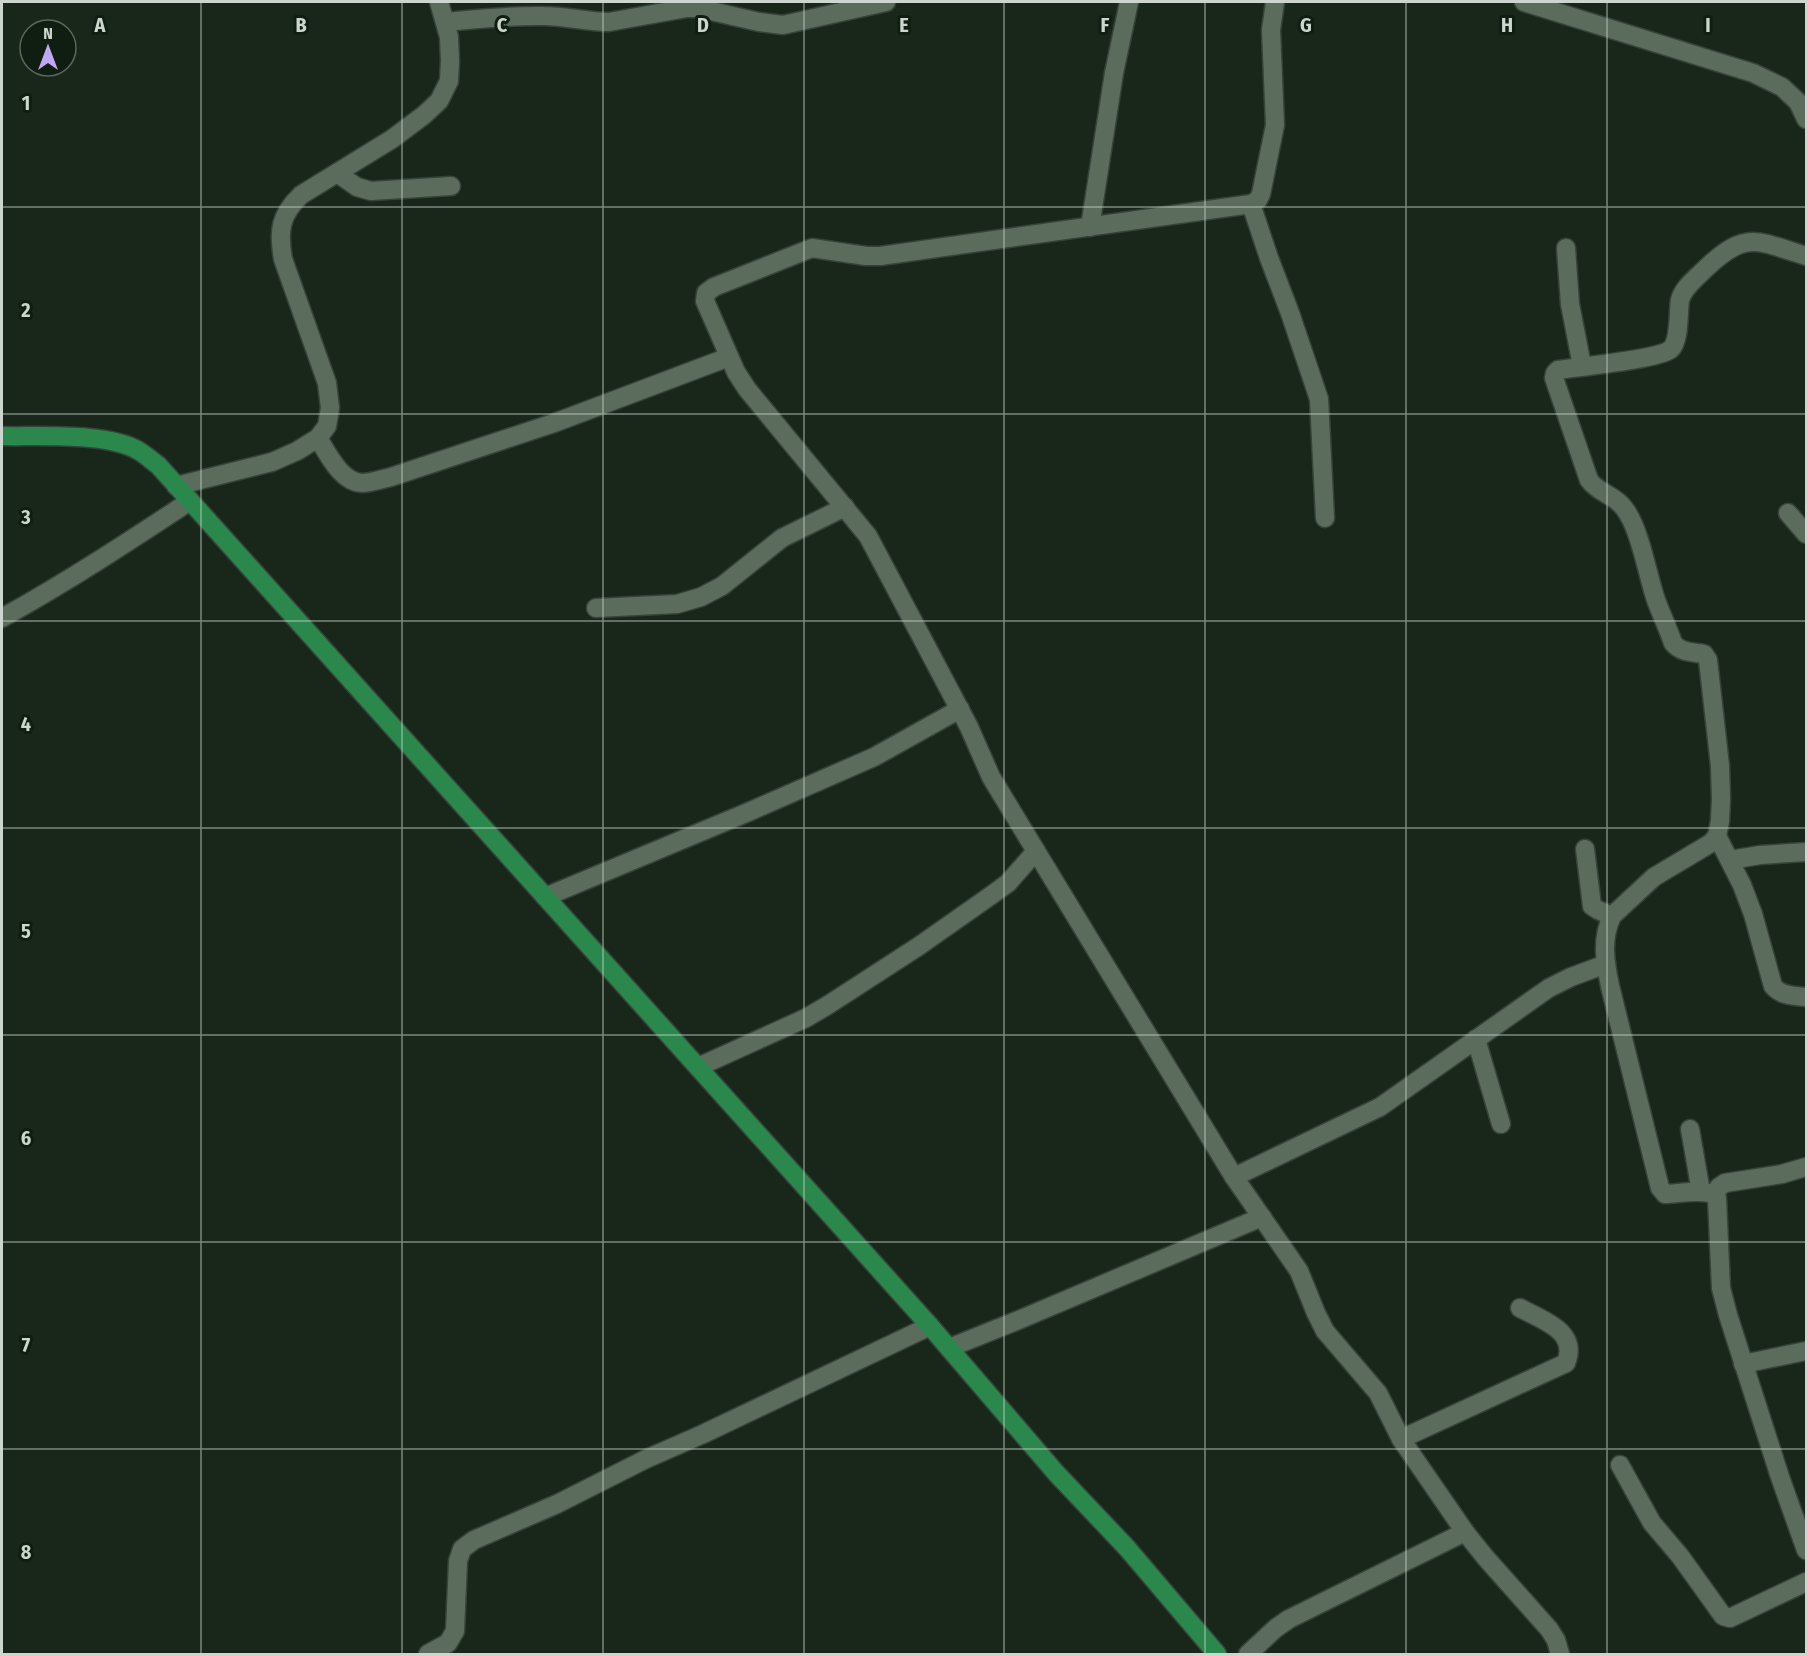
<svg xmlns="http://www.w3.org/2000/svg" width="1808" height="1656" font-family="'Fira Sans Condensed',sans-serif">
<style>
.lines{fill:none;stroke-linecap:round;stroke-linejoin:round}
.minor-casing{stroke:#374339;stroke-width:21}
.major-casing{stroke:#374339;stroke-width:21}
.minor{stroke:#5b6c5d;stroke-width:18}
.major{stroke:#2a884c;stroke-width:18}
.grid{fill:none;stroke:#ccd6ce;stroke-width:1.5;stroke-opacity:0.55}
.grid-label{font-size:20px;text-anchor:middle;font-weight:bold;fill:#ccd6ce;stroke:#0f1e11;stroke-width:6;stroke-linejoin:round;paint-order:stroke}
</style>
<rect width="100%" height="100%" fill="#18271a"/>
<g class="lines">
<defs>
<g id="minor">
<polyline points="1275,2 1271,30 1275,125 1261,194 1258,200 1251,204 880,256 866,256 812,248 714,287 706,293 705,301 736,372 747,389 868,536 969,727 991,777 1234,1177 1299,1271 1316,1313 1325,1331 1378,1393 1401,1439 1465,1532 1485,1557 1549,1629 1556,1640 1560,1654"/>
<polyline points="1524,2 1753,73 1782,87 1798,102 1806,119"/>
<path d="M445 22C478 19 511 15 544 16 566 16 587 22 609 22L687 8H698L759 22 783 25 886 2"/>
<polyline points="337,173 357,187 371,191 451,186"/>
<polyline points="1251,204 1269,258 1290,313 1319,399 1325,518"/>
<polyline points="1090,227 1114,73 1129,2"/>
<polyline points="1566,248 1570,304 1582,366"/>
<path d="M1806 256C1755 240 1745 230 1703 271 1695 279 1683 288 1680 300 1678 312 1680 340 1671 349 1660 359 1578 367 1558 370L1555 373 1554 378 1589 480C1598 493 1615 495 1624 508 1640 528 1647 574 1656 600 1661 614 1668 628 1673 643 1681 653 1693 652 1704 654L1708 660 1720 766 1721 799 1720 821 1717 836 1711 843 1654 877 1612 916C1601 939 1605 962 1610 986L1660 1188 1665 1194C1679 1194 1709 1187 1717 1198L1721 1288 1728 1315 1780 1477 1806 1550"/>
<path d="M318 438C328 454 341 482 362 483 371 483 382 479 391 477L554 423 729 357"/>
<path d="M176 486 272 462 297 451 318 438 327 426 330 408 327 383 283 259C278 231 280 215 301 195L392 139 424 115 439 101 449 81 450 61 449 37 439 2"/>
<polyline points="1788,513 1806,534"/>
<polyline points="596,608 677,604 701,597 722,586 782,538 845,507"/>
<path d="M2 618C67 582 128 542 190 501"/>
<path d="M1717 836 1742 885 1753 914 1773 986C1781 996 1794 996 1806 997"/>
<polyline points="1585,849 1592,906 1598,910 1612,916"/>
<polyline points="1730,860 1760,855 1806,852"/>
<polyline points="545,897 746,813 874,757 960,709"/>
<polyline points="1476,1039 1501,1124"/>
<polyline points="698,1067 806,1018 828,1005 919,946 993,894 1008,883 1036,851"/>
<polyline points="1690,1129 1701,1192"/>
<polyline points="1234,1177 1380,1107 1549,988 1571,977 1606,964"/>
<polyline points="1715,1194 1719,1187 1725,1183 1782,1174 1806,1167"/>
<polyline points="949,1348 1021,1319 1262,1217"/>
<polyline points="1743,1364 1806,1351"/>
<path d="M1401 1439 1566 1363C1579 1331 1542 1320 1520 1308"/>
<polyline points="1620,1465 1652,1523 1680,1556 1723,1616 1730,1618 1806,1582"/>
<polyline points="428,1654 448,1643 455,1631 458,1561 462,1549 474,1540 557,1504 646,1459 703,1434 930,1326"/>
<polyline points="1248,1654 1276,1628 1289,1619 1465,1532"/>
</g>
<path id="major" d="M2 436C38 437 108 432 139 451 146 455 152 461 158 465L930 1326 1056 1473 1127 1548 1217 1654"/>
</defs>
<use href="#minor" class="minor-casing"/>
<use href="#major" class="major-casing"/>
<use href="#minor" class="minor"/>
<use href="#major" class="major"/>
</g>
<path class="grid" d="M201 2V1654M402 2V1654M603 2V1654M804 2V1654M1004 2V1654M1205 2V1654M1406 2V1654M1607 2V1654M2 207H1806M2 414H1806M2 621H1806M2 828H1806M2 1035H1806M2 1242H1806M2 1449H1806"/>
<g class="grid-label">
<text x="100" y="32">A</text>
<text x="301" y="32">B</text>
<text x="502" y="32">C</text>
<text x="703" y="32">D</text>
<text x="904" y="32">E</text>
<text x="1105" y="32">F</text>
<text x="1306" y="32">G</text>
<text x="1507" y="32">H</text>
<text x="1708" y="32">I</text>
<text x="26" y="110">1</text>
<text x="26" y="317">2</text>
<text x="26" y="524">3</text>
<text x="26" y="731">4</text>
<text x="26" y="938">5</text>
<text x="26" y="1145">6</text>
<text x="26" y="1352">7</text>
<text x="26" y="1559">8</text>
</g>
<rect width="1808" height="1656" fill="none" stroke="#ccd6ce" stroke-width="6"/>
<g transform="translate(48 48)"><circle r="28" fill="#0f1e11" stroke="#5b685d" stroke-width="1.5"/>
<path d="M0-4.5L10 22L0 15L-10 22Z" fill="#c0a8f3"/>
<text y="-9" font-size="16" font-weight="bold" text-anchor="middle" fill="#ccd6ce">N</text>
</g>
</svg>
